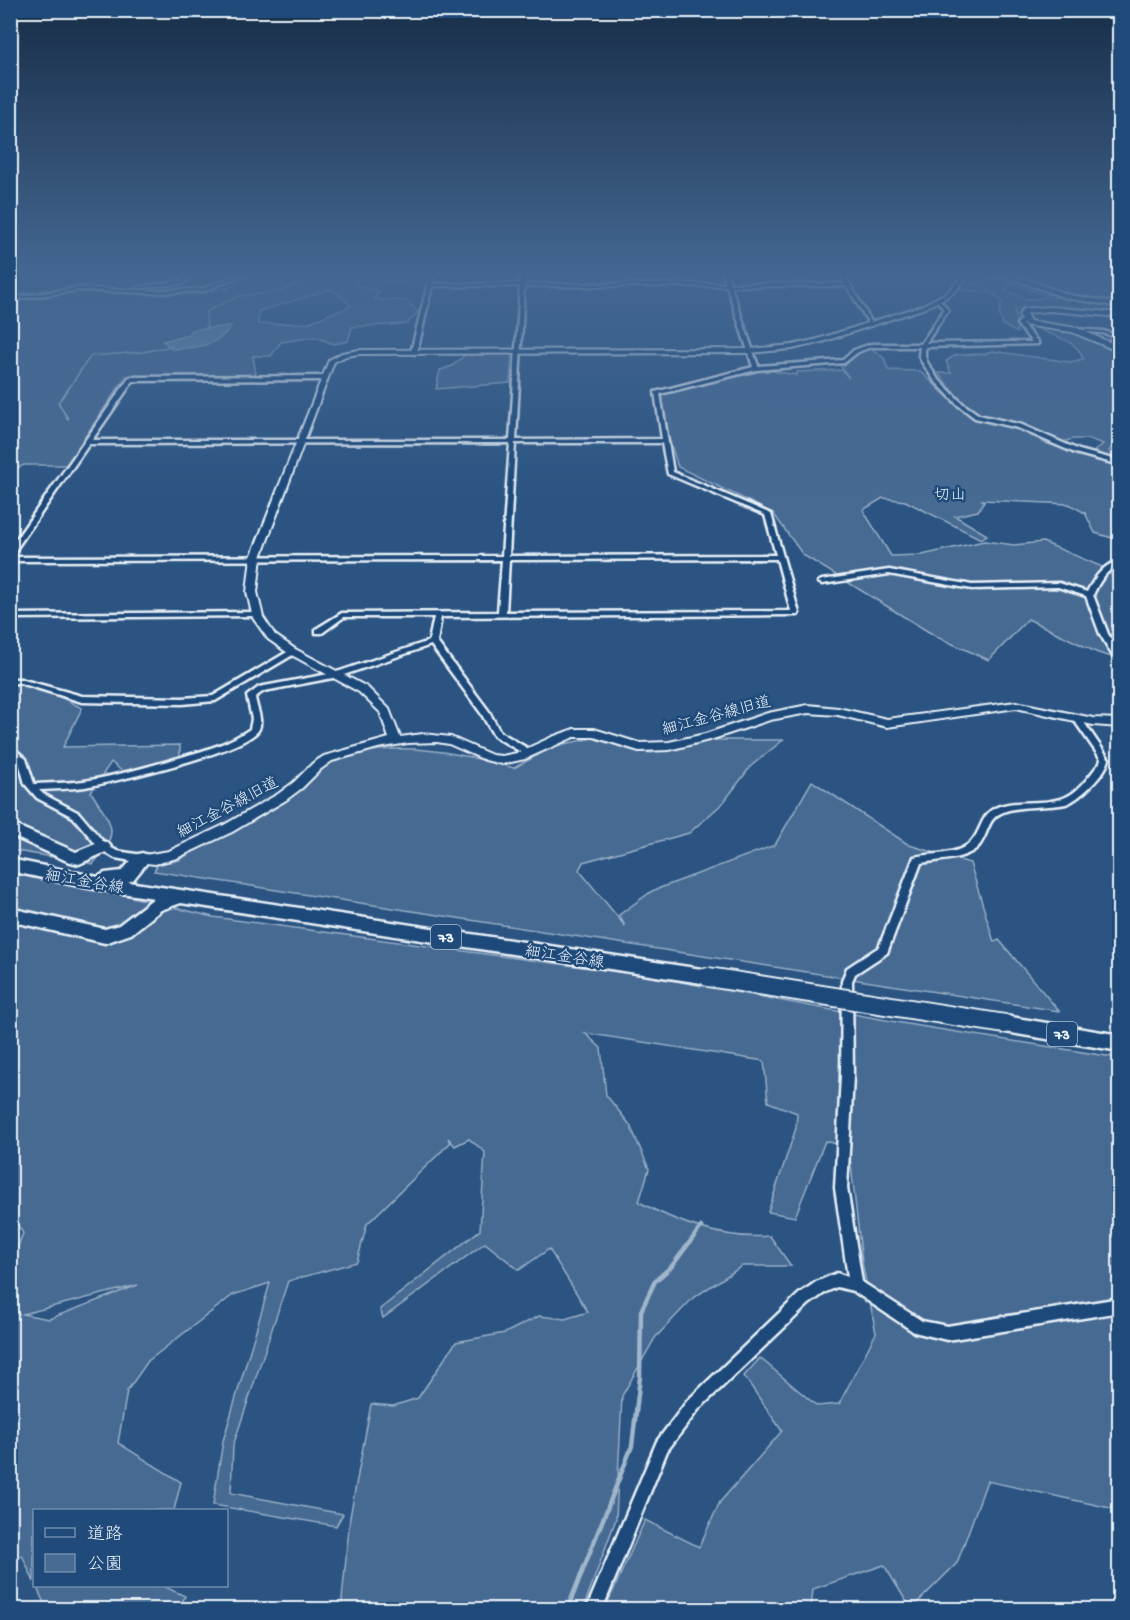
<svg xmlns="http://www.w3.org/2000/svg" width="1130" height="1620" font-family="'Gochi Hand','Klee One',sans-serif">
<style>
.green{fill:#476b93;stroke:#98aec6;stroke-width:1.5;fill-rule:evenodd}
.water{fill:#708ead;stroke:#a0b6cb;stroke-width:1.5}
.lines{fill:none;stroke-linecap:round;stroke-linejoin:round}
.stream-far1{stroke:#a0b6cb;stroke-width:1.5}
.stream{stroke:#a0b6cb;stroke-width:4.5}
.minor-casing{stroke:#e8f1f8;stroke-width:5}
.tertiary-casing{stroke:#e8f1f8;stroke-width:4}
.secondary-casing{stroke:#e8f1f8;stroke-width:4}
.primary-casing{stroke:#e8f1f8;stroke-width:5}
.minor{fill:#1f4a7a;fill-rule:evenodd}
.tertiary{fill:#1f4a7a;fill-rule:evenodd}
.secondary{fill:#1f4a7a;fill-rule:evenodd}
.primary{fill:#1f4a7a;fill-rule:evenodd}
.primary-bridge-casing{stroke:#e8f1f8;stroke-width:22;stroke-linecap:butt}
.primary-bridge{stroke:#1f4a7a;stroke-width:18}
.labels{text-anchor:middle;stroke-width:5;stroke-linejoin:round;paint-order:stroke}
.shield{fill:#1f4a7a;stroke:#acbfd2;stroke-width:1.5}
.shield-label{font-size:15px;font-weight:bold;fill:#e8f1f8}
.far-quarter-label{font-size:16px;fill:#e8f1f8;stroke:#1f4a7a}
.street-label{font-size:16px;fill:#e8f1f8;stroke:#1f4a7a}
</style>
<rect width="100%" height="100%" fill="#2b5482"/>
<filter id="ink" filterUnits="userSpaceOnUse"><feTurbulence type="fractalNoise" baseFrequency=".0167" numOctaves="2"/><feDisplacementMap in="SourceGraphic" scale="12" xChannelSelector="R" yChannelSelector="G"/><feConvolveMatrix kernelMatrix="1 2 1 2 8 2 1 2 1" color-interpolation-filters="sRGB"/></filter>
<g filter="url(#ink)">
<g class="green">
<path d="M191 272H241L208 288 126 294H199L233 286 225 290 256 272H431L394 284 370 273 355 275 356 285 380 292 374 299 407 301 418 312 407 324 352 327 348 341 334 344 315 337 281 342 271 356H253L256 375 126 376 66 465H24L11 471V295L92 283 184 277ZM332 289 351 306 307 323 258 324 259 311Z"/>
<polygon points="604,272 721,272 723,282 593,282"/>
<polygon points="960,272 1001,275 1054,295 1044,295 1005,281 1013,285 1004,290 1026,299 1060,297 1119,307 1119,313 1033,307 1015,310 1017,333 1003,325 999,314 1002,301 991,293 957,290 967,285 998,279"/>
<polygon points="1004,272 1119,272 1119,302 1076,296"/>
<polygon points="736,273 836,273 840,283 739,282"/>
<path d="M1037 328 1073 331 1119 353V443L1113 445 1109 451 1117 458 1115 462 1119 463V540L1095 533 1085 513 1069 504 982 500 984 502 978 511 955 516 987 535 981 539 905 501 883 498 863 510 891 556 922 555 984 541 1014 545 1043 542 1105 568 1119 584V659L1098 653 1028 619 989 660 937 637 803 555 773 513 678 467 659 407 662 394 766 370 797 375V372L842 370 849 378 840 365 859 352 871 348 884 358 888 370 920 371 957 406 967 408 938 373H951L946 361 956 355 985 354 992 351 1070 362 1083 359C1078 339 1052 337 1037 328ZM1073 439H1089L1103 444 1092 453 1114 461 1077 454 1042 442H1062Z"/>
<polygon points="466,354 512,354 510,383 436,389 440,370 452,366"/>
<path d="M11 685H36L82 708 63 747 180 745V759L123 772 111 762 91 792C112 826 122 830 93 864L11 850Z"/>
<path d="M593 738 631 750 651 753 708 740H783L751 766 723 803 689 833 583 862 579 870 625 926 619 915 652 891 775 845 812 781 909 845 970 863 994 942 999 940 1059 1011 154 871 158 864 179 860C219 836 262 814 302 787 313 780 324 763 337 759 396 739 456 752 514 768L554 746Z"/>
<path d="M11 867 213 917 649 976 907 1024 1119 1058V1510L987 1481 957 1563 911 1609 884 1565 813 1589 811 1609H605L645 1520 699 1547 720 1502 782 1431 744 1376 760 1358 817 1406 839 1404 876 1333 862 1262 849 1147 825 1141 795 1217 768 1212 796 1128 797 1113 768 1102 764 1061 585 1033 601 1048 606 1095 630 1125 649 1169 639 1202C678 1223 725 1240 770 1236L791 1266H742L693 1298 655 1338 622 1396 616 1519 583 1609H341L350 1517 371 1404 393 1406 418 1398 456 1342 505 1333 539 1316 565 1319 588 1312 549 1249 519 1270 485 1243 383 1318 380 1309 480 1230 485 1152 469 1139 455 1146 448 1138 450 1143 367 1224 357 1262 288 1281 233 1446 231 1493 343 1514 336 1526 213 1505 223 1441 270 1283 233 1295 148 1361 127 1391 118 1443 181 1482 174 1510H34V1582L22 1555 11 1567V1313L19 1314 10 1307 11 1264 23 1233 10 1214ZM138 1285 49 1319 22 1314H23Z"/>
<polygon points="36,1586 163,1586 185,1596 179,1609 47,1609"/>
</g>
<path class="water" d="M231 326C219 347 193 348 172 349L163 341 189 335 191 330Z"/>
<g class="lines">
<g class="stream-far1">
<polyline points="978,272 1051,293"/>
<polyline points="1063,293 1120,302"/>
<polyline points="207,330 206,313 209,310 239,296 282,291 304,280 303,272"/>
<path d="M68 419 58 402C71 388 79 371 91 356L143 352 172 346"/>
</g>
<polyline class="stream" points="567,1610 632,1446 640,1377 641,1311 655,1281 672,1266 701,1227"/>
<defs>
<g id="minor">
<polygon points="190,272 195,272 184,283 139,288 137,287 181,281"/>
<polygon points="243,272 249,272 204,291 152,293 80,290 10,300 10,298 80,288 152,291 203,289"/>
<path d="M433 272H438L434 276 432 284H520L521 272H525V284H726L722 272H726L730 284H845L839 272H843L873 325 869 324 847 286H731L758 366 843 360 854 350 871 344H921L944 310 937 300 939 299 948 310 926 343 1032 342 1017 324 1022 319H1026V321L1022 324 1038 342V344L925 347V356L927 362 937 378 962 403 979 415 1022 425 1079 450 1120 461V465L1075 453 1018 428 975 418 958 405 934 380 922 362 919 356 920 347H871L858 352 844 363 756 370 660 394 673 472 771 514 799 613 798 615 441 617 437 642 488 710 500 732 532 751 533 753 532 755H526L494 736 481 713 431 645 338 677 264 691 255 697C256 707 263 719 259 729 249 751 113 782 85 787 70 789 55 789 39 790L43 794 79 813 106 845 117 851 142 855 145 856 147 859 145 862 142 863 115 858 100 849 73 817 37 798 25 784 19 762 10 754V745L26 759 34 784C51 783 68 783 84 781 117 776 150 766 182 757 206 750 230 743 250 729L252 719 247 696 259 687 334 673 429 641 434 617H344L322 633H316V629L342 613 498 612 502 560 10 561V557L502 556 510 443 89 444 12 555 10 556V548L129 378 131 377 324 376 327 378 324 380 133 381 92 440H510L520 286H432L417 352 414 354 411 352 430 275ZM524 286H727L753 367 655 392 662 439 516 440ZM515 443H662L668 474 765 515 776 555 509 556ZM777 559 791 611 506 612 509 560Z"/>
<polygon points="952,272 963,272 968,274 966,275"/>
<polygon points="1074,329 1103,331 1120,336 1120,339 1109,347 1106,345 1107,344 1115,337 1103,333 1072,331 1072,329"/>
<path d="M1120 560V564C1106 570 1099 582 1093 595L1108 634 1120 654V663L1116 661 1100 634 1086 596 1058 587 972 589 889 574 822 584 818 582 822 580 889 570 972 585 1059 583 1087 592C1095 577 1103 565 1120 560Z"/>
<polygon points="256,612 260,614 259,616 10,618 10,614"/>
<polygon points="289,651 292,651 296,653 215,701 182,704 82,702 20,683 10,683 10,679 20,679 82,696 182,698 213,696"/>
<path d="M1078 717 1081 718 1109 759C1106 774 1080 799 1066 804 1047 808 1018 805 1001 813 987 819 988 836 978 847 965 860 938 860 921 863L887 953 855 974 852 981 853 1076 847 1188 862 1282 922 1321 947 1326 1120 1298V1312L947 1340 914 1332 853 1291 837 1287 826 1292 809 1304 698 1410 667 1451 602 1610H586L657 1441 688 1400 799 1294 816 1282 837 1273 848 1277 835 1188 841 1076 842 981 847 968 879 947 914 857C931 853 957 856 971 842 981 832 981 815 995 808 1017 798 1046 807 1068 796 1081 790 1090 774 1100 763L1101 759 1074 720Z"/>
</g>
<polygon id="tertiary" points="966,272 972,272 952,294 925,308 822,342 792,349 750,353 359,354 346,356 334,362 261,557 257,592 263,617 275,635 295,649 367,687 389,709 400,737 423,734 451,737 492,755 502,756 517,753 552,737 574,729 594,729 639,743 669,742 705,734 768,713 808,705 838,708 887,719 1016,702 1093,718 1120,719 1120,727 1093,725 1016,708 887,727 838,715 808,713 770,720 713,739 669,750 639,751 594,737 574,737 525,759 502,764 485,760 449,744 437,742 408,743 378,748 332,761 321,769 302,788 286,800 232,832 177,858 155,864 138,862 136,859 138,856 169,851 224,825 278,794 294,782 313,763 324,756 389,738 380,712 359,692 288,653 268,639 253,618 247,592 251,557 329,360 342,353 359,350 750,349 792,345 818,339 921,306 948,292"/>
<g id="secondary">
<polygon points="995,272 1005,272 1069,295 1120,303 1120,307 1066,298"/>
<polygon points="1050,307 1120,313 1120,317 1050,311 1028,313 1027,315 1030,321 1077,328 1120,347 1120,352 1072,332 1024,325 1019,315 1023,309"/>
</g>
<g id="primary">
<polygon points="10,823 76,852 103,841 108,843 111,847 108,851 79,864 67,861 10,835"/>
<polygon points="142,853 148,855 150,859 133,880 128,882 708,970 714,972 717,977 714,982 708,984 181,903 161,910 131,934 105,943 10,921 10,908 105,929 119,925 154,898 88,888 10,871 10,859 98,877 105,873 122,871 136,855"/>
<polygon points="1005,1016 1120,1035 1120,1051 1005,1032 999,1030 996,1024 999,1018"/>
</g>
</defs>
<use href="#minor" class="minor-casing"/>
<use href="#tertiary" class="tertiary-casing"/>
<use href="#secondary" class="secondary-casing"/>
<use href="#primary" class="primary-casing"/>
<use href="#minor" class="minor"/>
<use href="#tertiary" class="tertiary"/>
<use href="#secondary" class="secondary"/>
<use href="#primary" class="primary"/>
<defs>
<polyline id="primary-bridge" points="708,977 1005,1024"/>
</defs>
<use href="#primary-bridge" class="primary-bridge-casing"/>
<use href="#primary-bridge" class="primary-bridge"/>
</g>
</g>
<linearGradient id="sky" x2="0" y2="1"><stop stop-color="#182e48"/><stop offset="0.55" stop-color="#446792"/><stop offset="1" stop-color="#446792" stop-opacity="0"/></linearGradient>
<rect width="1130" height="499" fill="url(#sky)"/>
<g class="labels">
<g class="shield">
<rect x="431" y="925" width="30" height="24" rx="4.5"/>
<rect x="1047" y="1022" width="30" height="24" rx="4.5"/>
</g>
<g class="shield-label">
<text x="446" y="942">73</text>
<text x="1062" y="1039">73</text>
</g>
<g class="far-quarter-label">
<text x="950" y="499">切山</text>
</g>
<g class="street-label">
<text transform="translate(716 714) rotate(-15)" y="6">細江金谷線旧道</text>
<text transform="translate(227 806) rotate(-28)" y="6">細江金谷線旧道</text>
<text transform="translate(85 880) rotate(10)" y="6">細江金谷線</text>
<text transform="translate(565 955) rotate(9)" y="6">細江金谷線</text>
</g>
</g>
<rect width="1130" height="1620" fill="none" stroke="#1f4a7a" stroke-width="36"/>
<rect x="18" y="18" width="1094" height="1584" fill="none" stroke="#e8f1f8" stroke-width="2" filter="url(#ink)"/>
<rect x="33" y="1509" width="195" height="78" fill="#1f4a7a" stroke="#6f8dac" stroke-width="1.5"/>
<rect x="45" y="1528" width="30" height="9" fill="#1f4a7a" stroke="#6f8dac" stroke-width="1.5"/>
<text x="87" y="1539" font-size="18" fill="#e8f1f8">道路</text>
<rect x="45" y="1554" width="30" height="18" fill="#476b93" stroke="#6f8dac" stroke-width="1.5"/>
<text x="87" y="1569" font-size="18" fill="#e8f1f8">公園</text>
</svg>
